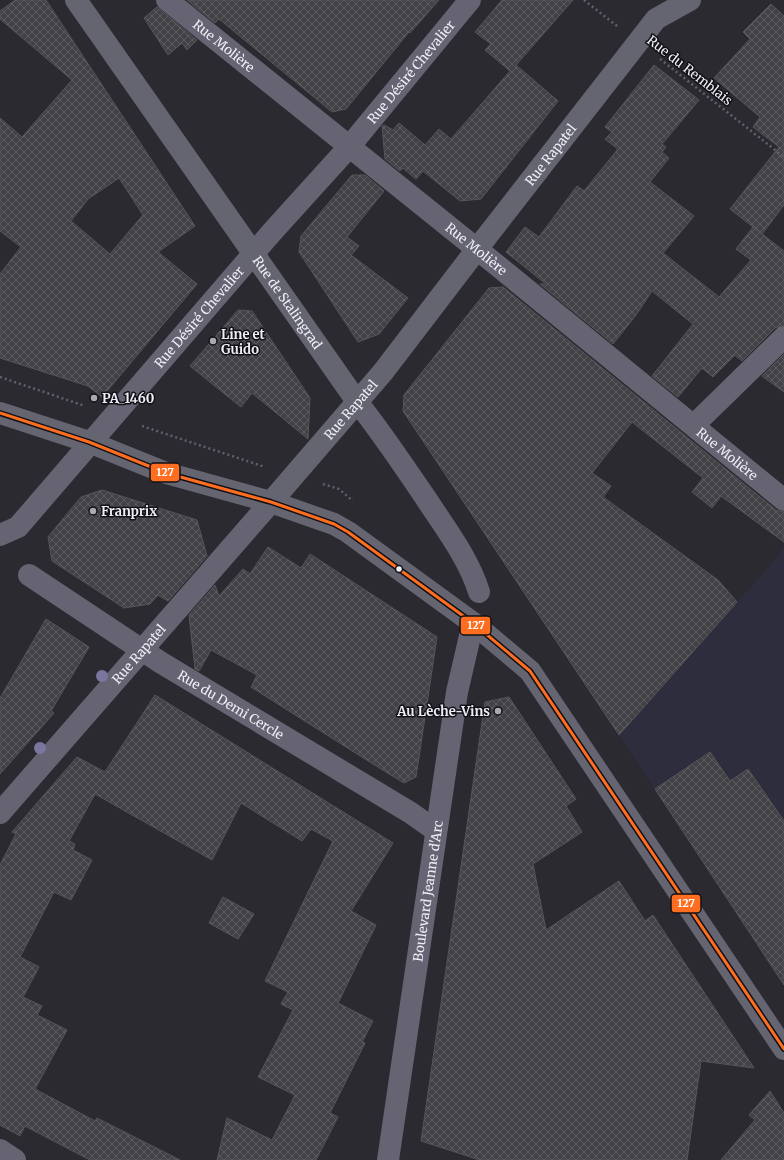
<svg xmlns="http://www.w3.org/2000/svg" width="784" height="1160" font-family="Merriweather,serif">
<style>
.built{fill:#2d2d3d}
.building{fill:url(#building-cross-hatch);stroke:#55555a;fill-rule:evenodd}
.lines{fill:none;stroke-linecap:round;stroke-linejoin:round}
.path{stroke:#61616c;stroke-width:2.5;stroke-dasharray:2 3;stroke-linecap:butt}
.minor{stroke:#666473;stroke-width:22}
.major{stroke:#656471;stroke-width:22}
.bus-1-casing{stroke:#111116;stroke-width:6}
.bus-1{stroke:#ff6e20;stroke-width:3}
.tree{fill:#7a769f}
.poi-dot{fill:#a9a9b1;stroke:#111116;stroke-width:1.5}
.bus-dot{fill:#eeeef6;stroke:#111116;stroke-width:1.5}
.labels{text-anchor:middle;stroke-width:3;stroke-linejoin:round;paint-order:stroke}
.street-label{font-size:13px;fill:#eeeef6;stroke:#111116}
.poi-label{font-size:13px;font-weight:bold;fill:#eeeef6;stroke:#111116;text-anchor:start}
.line-badge{stroke:#111116;stroke-width:1.5}
.badge-label{font-size:11px;text-anchor:middle;font-weight:bold;fill:#fff}
</style>
<defs>
<pattern id="building-cross-hatch" width="8" height="8" patternUnits="userSpaceOnUse"><rect width="8" height="8" fill="#414146"/><path d="M0 0l8 8M0 8l8-8" fill="none" stroke="#5d5d61"/></pattern>
</defs>
<rect width="100%" height="100%" fill="#2a2a30"/>
<polygon class="built" points="784,545 784,985 619,735 778,556"/>
<g class="building">
<path d="M15 0H46L195 226 158 252 197 284 102 397 88 386 0 358V274L21 247 0 231V118L22 137 72 80 0 19V11ZM119 178 143 215 110 254 71 221 88 199Z"/>
<polygon points="187,0 439,0 410,33 409,32 346,109 332,112 219,19 215,23"/>
<polygon points="502,0 573,0 516,65 558,101 481,199 460,201 423,171 416,179 403,168 400,171 385,159 382,126 384,125 393,130 399,123 425,145 439,129 451,139 510,71 485,50 491,44 475,32"/>
<polygon points="771,4 784,16 784,205 762,234 730,209 779,147 753,127 760,117 714,78 750,39 743,32"/>
<polygon points="157,7 197,40 187,50 182,43 168,55 144,18"/>
<polygon points="654,65 699,100 662,144 666,147 662,152 669,158 650,182 694,216 663,253 719,297 751,260 736,249 753,227 784,251 784,325 775,328 742,361 735,355 713,377 702,368 678,397 652,376 693,324 652,291 636,315 613,344 540,284 546,284 506,252 525,227 539,237 577,186 584,191 618,149 605,139 612,132 605,127"/>
<polygon points="352,175 365,175 384,191 347,237 359,246 351,255 408,298 379,334 358,342 299,252 301,236"/>
<polygon points="503,287 776,510 784,512 784,542 721,496 712,508 692,492 703,478 632,422 592,473 611,486 603,497 718,580 737,602 619,735 403,411 404,395 489,288"/>
<polygon points="238,310 252,311 310,398 308,439 252,393 241,407 190,366"/>
<polygon points="784,354 784,392 762,376"/>
<polygon points="102,490 197,520 207,556 168,601 158,595 150,604 124,608 52,561 48,537 81,497"/>
<polygon points="268,547 301,568 310,554 437,637 416,777 404,783 373,764 251,687 257,675 211,650 199,671 195,669 189,615 215,585 219,596 243,569 250,574"/>
<polygon points="46,619 89,647 51,711 54,713 0,774 0,698"/>
<polygon points="155,695 393,843 351,911 376,925 338,1003 373,1021 362,1042 365,1043 330,1113 338,1117 316,1160 217,1160 227,1118 272,1140 295,1095 258,1077 293,1010 281,1004 288,992 265,981 333,841 311,829 302,841 241,803 212,860 95,794 69,841 75,844 73,850 92,860 71,900 54,892 20,957 39,967 23,997 42,1006 37,1015 67,1030 35,1089 95,1121 97,1118 180,1160 90,1160 25,1126 20,1136 0,1125 0,865 16,834 12,832 77,757 105,772"/>
<polygon points="509,697 576,799 566,806 582,832 533,864 546,930 619,881 645,921 653,915 754,1068 701,1061 687,1160 480,1160 421,1141 485,702"/>
<polygon points="710,752 730,781 748,769 784,821 784,985 655,789"/>
<polygon points="223,897 254,914 238,939 209,923"/>
<polygon points="770,1091 784,1113 784,1160 721,1160 755,1120 749,1115"/>
</g>
<g class="lines">
<g class="path">
<polyline points="584,0 617,26"/>
<polyline points="660,59 784,157"/>
<polyline points="0,377 85,406"/>
<polyline points="142,426 265,467"/>
<polyline points="323,484 339,489 353,501"/>
</g>
<g class="minor">
<path id="s1" d="M167 0 493 262 784 500"/>
<path d="M358 403C382 433 403 465 425 497 445 528 468 557 479 592"/>
<polyline points="694,425 784,337"/>
<path id="s2" d="M0 535 18 527 272 232 349 147 470 0"/>
<path id="s3" d="M29 575 160 662 411 813 435 830"/>
<path id="s4" d="M0 813 271 502"/>
<polyline points="0,1150 15,1160"/>
<path id="s5" d="M388 1160 457 692 473 623"/>
</g>
<g class="major">
<path id="s6" d="M76 0 358 403"/>
<polyline points="0,413 89,442 166,473 271,502 334,524 348,532 473,623 530,671 784,1049"/>
<path id="s7" d="M271 502 383 372 477 249 656 19 690 0"/>
</g>
<defs>
<polyline id="bus-1" points="0,413 89,442 166,473 271,502 334,524 348,532 473,623 530,671 784,1049"/>
</defs>
<use href="#bus-1" class="bus-1-casing"/>
<use href="#bus-1" class="bus-1"/>
</g>
<g class="tree">
<circle cx="102" cy="676" r="6"/>
<circle cx="40" cy="748" r="6"/>
</g>
<g class="poi-dot">
<circle cx="213" cy="341" r="4"/>
<circle cx="94" cy="398" r="4"/>
<circle cx="93" cy="511" r="4"/>
<circle cx="498" cy="711" r="4"/>
</g>
<circle class="bus-dot" cx="399" cy="569" r="3.5"/>
<g class="labels">
<g class="street-label">
<text dy="5" stroke="none"><textPath href="#s1" startOffset="73">Rue Molière</textPath></text>
<text transform="translate(690 70) rotate(38)" y="5">Rue du Remblais</text>
<text dy="5" stroke="none"><textPath href="#s2" startOffset="621">Rue Désiré Chevalier</textPath></text>
<text dy="5" stroke="none"><textPath href="#s7" startOffset="446">Rue Rapatel</textPath></text>
<text dy="5" stroke="none"><textPath href="#s1" startOffset="397">Rue Molière</textPath></text>
<text dy="5" stroke="none"><textPath href="#s6" startOffset="369">Rue de Stalingrad</textPath></text>
<text dy="5" stroke="none"><textPath href="#s2" startOffset="297">Rue Désiré Chevalier</textPath></text>
<text dy="5" stroke="none"><textPath href="#s7" startOffset="122">Rue Rapatel</textPath></text>
<text dy="5" stroke="none"><textPath href="#s1" startOffset="721">Rue Molière</textPath></text>
<text dy="5" stroke="none"><textPath href="#s4" startOffset="211">Rue Rapatel</textPath></text>
<text dy="5" stroke="none"><textPath href="#s3" startOffset="240">Rue du Demi Cercle</textPath></text>
<text dy="5" stroke="none"><textPath href="#s5" startOffset="272">Boulevard Jeanne d'Arc</textPath></text>
</g>
<g class="poi-label">
<text x="221" y="339">Line et<tspan x="221" dy="15">Guido</tspan></text>
<text x="102" y="403">PA_1460</text>
<text x="101" y="516">Franprix</text>
<text x="490" y="716" text-anchor="end">Au Lèche-Vins</text>
</g>
</g>
<g class="line-badge">
<rect x="150" y="463" width="30" height="19" rx="4" fill="#ff6e20"/>
<rect x="460" y="616" width="31" height="19" rx="4" fill="#ff6e20"/>
<rect x="671" y="894" width="30" height="19" rx="4" fill="#ff6e20"/>
</g>
<g class="badge-label">
<text x="165" y="476">127</text>
<text x="476" y="629">127</text>
<text x="686" y="907">127</text>
</g>
</svg>
